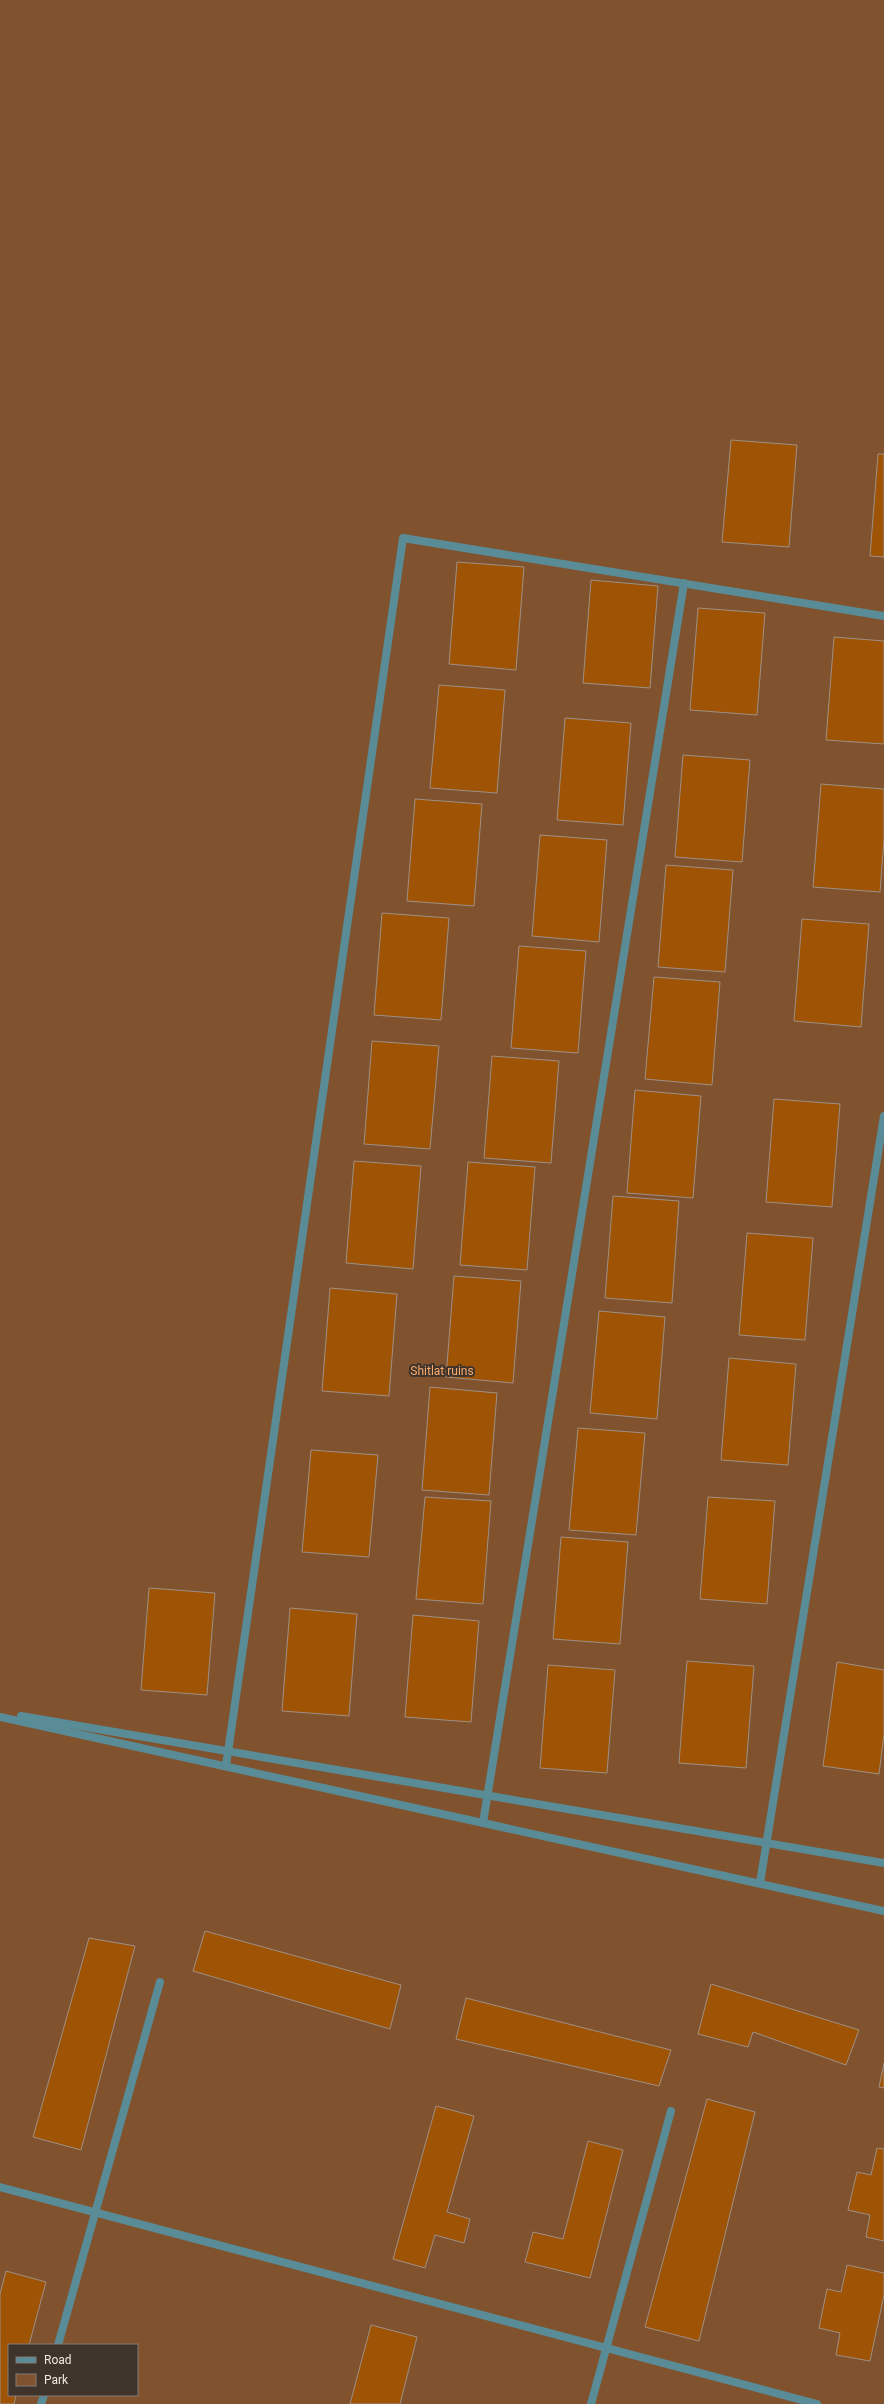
<svg xmlns="http://www.w3.org/2000/svg" width="884" height="2404" font-family="Roboto,sans-serif">
<style>
.green{fill:#81522e;fill-rule:evenodd}
.building{fill:#9f5305;stroke:#9d9087}
.lines{fill:none;stroke-linecap:round;stroke-linejoin:round}
.minor{stroke:#598c96;stroke-width:8}
.labels{text-anchor:middle;stroke-width:4;stroke-linejoin:round;paint-order:stroke}
.park-label{font-size:12px;fill:#fdab6d;stroke:#3f342c}
</style>
<rect width="100%" height="100%" fill="#3f342c"/>
<path class="green" d="M0 0H884V2404H0ZM9 2345H137V2395H9Z"/>
<g class="building">
<polygon points="731,440 797,445 789,547 722,542"/>
<polygon points="878,454 884,454 884,557 870,556"/>
<polygon points="457,562 524,567 516,670 449,664"/>
<polygon points="591,580 658,586 650,688 583,683"/>
<polygon points="698,608 765,613 757,715 690,710"/>
<polygon points="834,637 884,641 884,744 826,740"/>
<polygon points="439,685 505,690 497,793 430,788"/>
<polygon points="565,718 631,723 623,825 557,820"/>
<polygon points="683,755 750,760 742,862 675,857"/>
<polygon points="821,784 884,789 884,839 880,892 813,887"/>
<polygon points="415,799 482,804 474,906 407,901"/>
<polygon points="540,835 607,840 599,942 532,936"/>
<polygon points="666,865 733,870 725,972 658,967"/>
<polygon points="382,913 449,918 441,1020 374,1015"/>
<polygon points="802,919 869,924 861,1027 794,1021"/>
<polygon points="519,946 586,951 578,1053 511,1048"/>
<polygon points="654,977 720,982 712,1085 645,1079"/>
<polygon points="372,1041 439,1046 430,1149 364,1144"/>
<polygon points="492,1056 559,1061 551,1163 484,1158"/>
<polygon points="635,1090 701,1096 693,1198 627,1193"/>
<polygon points="774,1099 840,1104 832,1207 766,1202"/>
<polygon points="354,1161 421,1166 413,1269 346,1263"/>
<polygon points="468,1162 535,1167 527,1270 460,1265"/>
<polygon points="613,1196 679,1201 672,1303 605,1298"/>
<polygon points="747,1233 813,1238 805,1340 739,1335"/>
<polygon points="454,1276 521,1281 513,1383 446,1377"/>
<polygon points="330,1288 397,1294 389,1396 322,1391"/>
<polygon points="599,1311 665,1317 657,1419 590,1413"/>
<polygon points="729,1358 796,1364 788,1465 721,1460"/>
<polygon points="430,1387 497,1393 489,1495 422,1490"/>
<polygon points="578,1428 645,1433 636,1535 569,1530"/>
<polygon points="311,1450 378,1455 369,1557 302,1552"/>
<polygon points="425,1497 491,1501 483,1604 416,1599"/>
<polygon points="708,1497 775,1501 767,1604 700,1599"/>
<polygon points="561,1537 628,1542 620,1644 553,1639"/>
<polygon points="149,1588 215,1593 207,1695 141,1690"/>
<polygon points="290,1608 357,1614 349,1716 282,1711"/>
<polygon points="413,1615 479,1621 471,1722 405,1717"/>
<polygon points="687,1661 754,1666 746,1768 679,1763"/>
<polygon points="837,1662 884,1670 884,1734 879,1774 823,1766"/>
<polygon points="548,1665 615,1670 607,1773 540,1768"/>
<polygon points="205,1931 401,1985 390,2029 193,1971"/>
<polygon points="89,1938 135,1946 81,2150 33,2137"/>
<polygon points="711,1984 859,2030 846,2065 753,2032 748,2047 698,2034"/>
<polygon points="466,1998 671,2050 659,2086 456,2039"/>
<polygon points="884,2063 884,2088 879,2087"/>
<polygon points="707,2099 755,2112 699,2341 645,2327"/>
<polygon points="436,2106 474,2116 447,2212 470,2219 464,2243 435,2235 425,2268 393,2259"/>
<polygon points="588,2141 623,2150 590,2278 525,2262 533,2232 563,2239"/>
<polygon points="877,2148 884,2149 884,2241 866,2237 870,2215 848,2210 857,2172 871,2175"/>
<polygon points="847,2265 884,2273 884,2295 870,2361 836,2355 840,2333 819,2328 827,2289 841,2292"/>
<polygon points="6,2271 46,2282 29,2345 9,2345 9,2395 16,2395 14,2404 0,2404 0,2294"/>
<polygon points="371,2325 417,2337 400,2404 350,2404"/>
</g>
<g class="lines">
<g class="minor">
<polyline points="21,1716 884,1863"/>
<polyline points="0,1717 884,1911"/>
<polyline points="226,1766 403,538 884,616"/>
<polyline points="483,1823 684,583"/>
<polyline points="760,1883 884,1116"/>
<polyline points="0,2187 817,2404"/>
<polyline points="58,2345 160,1982"/>
<polyline points="41,2404 44,2395"/>
<polyline points="591,2404 671,2111"/>
</g>
</g>
<g class="labels">
<g class="park-label">
<text x="442" y="1375">Shitlat ruins</text>
</g>
</g>
<rect x="8" y="2344" width="130" height="52" fill="#3f342c" stroke="#857b74"/>
<rect x="16" y="2357" width="20" height="6" fill="#598c96" stroke="#857b74"/>
<text x="44" y="2364" font-size="12" fill="#eee6e1">Road</text>
<rect x="16" y="2374" width="20" height="12" fill="#81522e" stroke="#857b74"/>
<text x="44" y="2384" font-size="12" fill="#eee6e1">Park</text>
</svg>
